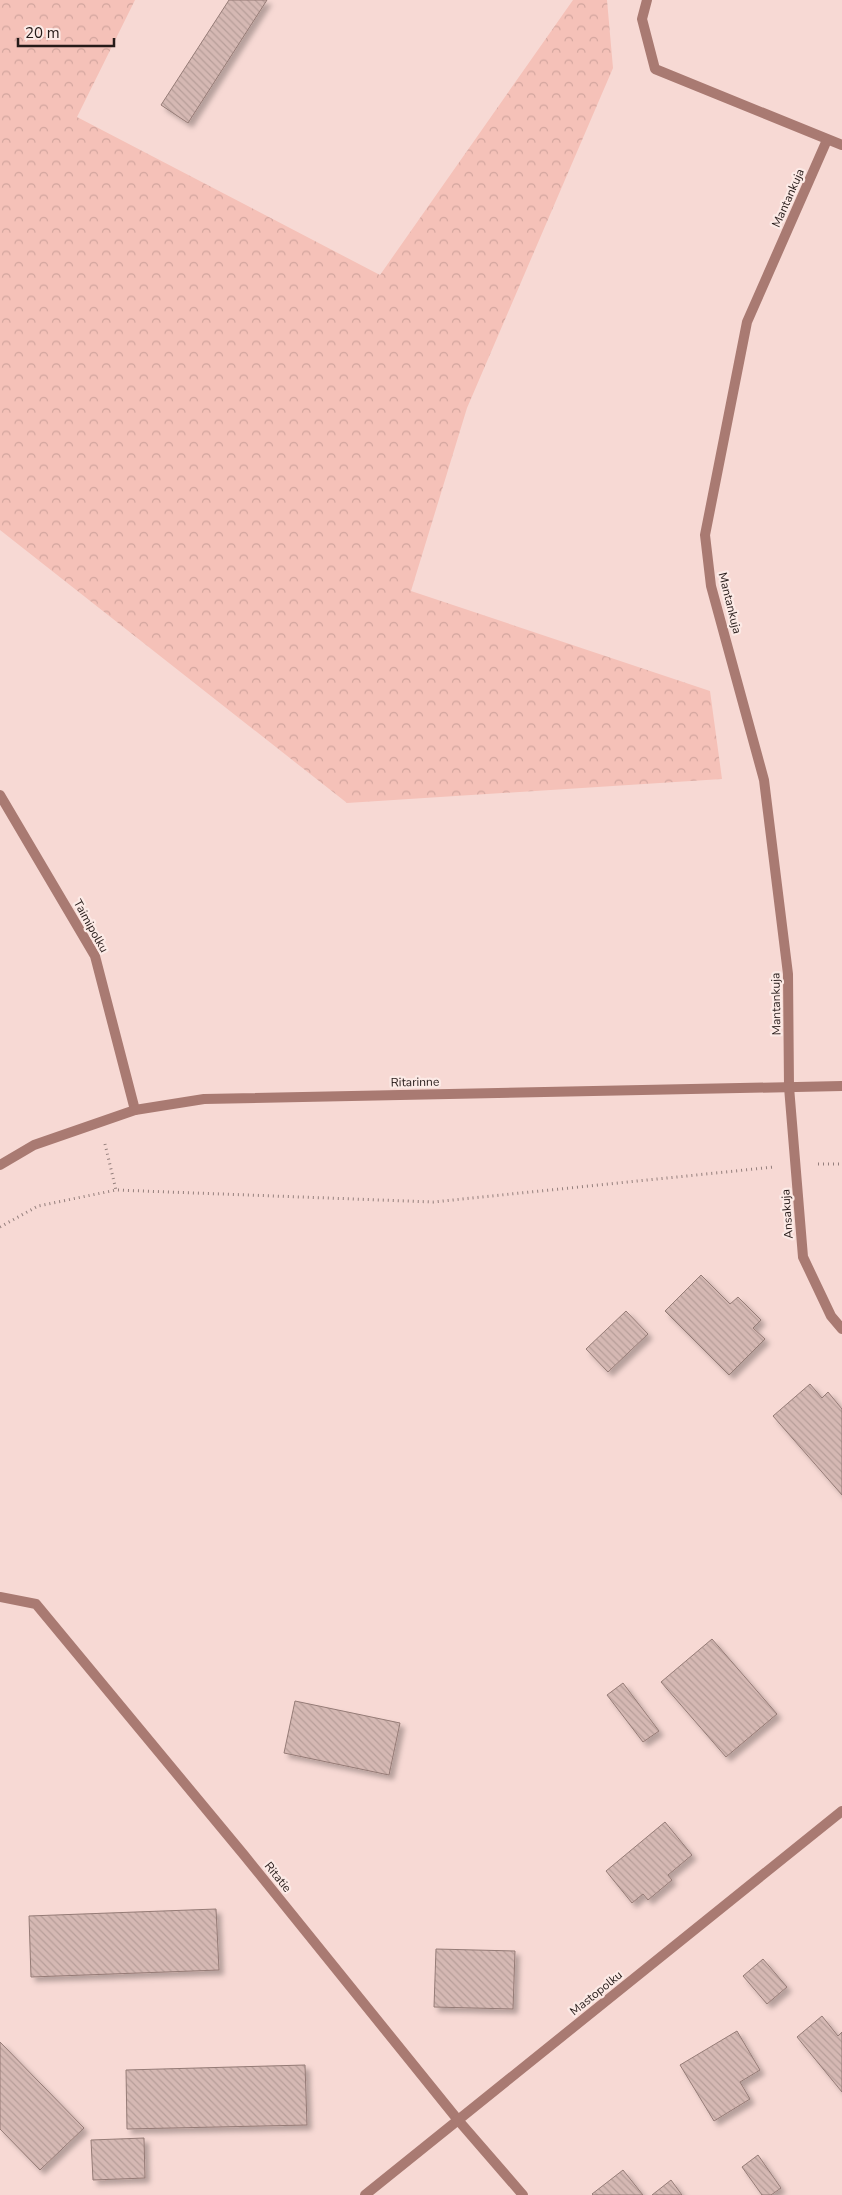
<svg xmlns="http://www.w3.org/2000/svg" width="842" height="2195" font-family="'Nunito Sans',sans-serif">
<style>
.forest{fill:url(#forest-crowns)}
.building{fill:url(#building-back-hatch);stroke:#957b76;filter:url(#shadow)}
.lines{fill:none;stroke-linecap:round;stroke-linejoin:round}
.path{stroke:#947f7c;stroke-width:3;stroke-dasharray:1 4;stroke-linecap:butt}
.street{stroke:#a97a72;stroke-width:10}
.labels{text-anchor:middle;stroke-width:4.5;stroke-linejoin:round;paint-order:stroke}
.street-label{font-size:12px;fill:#261b19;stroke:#fceae6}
</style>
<defs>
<pattern id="forest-crowns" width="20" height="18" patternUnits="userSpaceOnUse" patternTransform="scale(1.25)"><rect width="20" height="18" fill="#f5c1b8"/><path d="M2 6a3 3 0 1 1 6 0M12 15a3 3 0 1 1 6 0" fill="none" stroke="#d2a59e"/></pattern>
<pattern id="building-back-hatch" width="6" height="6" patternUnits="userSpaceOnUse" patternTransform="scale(1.25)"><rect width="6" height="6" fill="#d5b8b3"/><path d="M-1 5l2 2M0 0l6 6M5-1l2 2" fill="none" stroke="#b79e99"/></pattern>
<filter id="shadow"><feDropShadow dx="4.5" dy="4.5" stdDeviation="2.5" flood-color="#0004"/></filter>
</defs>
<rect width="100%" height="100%" fill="#f7d9d4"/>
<polygon class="forest" points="0,0 135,0 77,117 380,275 573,0 607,0 613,68 467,408 411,591 710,691 722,779 347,803 0,530"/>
<g class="building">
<polygon points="229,0 267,0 188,123 161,105"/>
<polygon points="701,1275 730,1304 738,1297 761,1320 753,1328 765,1339 729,1375 665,1311"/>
<polygon points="626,1311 648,1334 608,1372 586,1349"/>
<polygon points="810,1384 822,1398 828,1392 842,1409 842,1495 773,1416"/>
<polygon points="712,1639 777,1714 726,1757 661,1682"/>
<polygon points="623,1683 659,1731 643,1742 607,1695"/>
<polygon points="295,1701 400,1723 389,1775 284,1753"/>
<polygon points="665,1822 692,1855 668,1875 672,1880 648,1900 643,1894 632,1903 606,1871"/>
<polygon points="216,1909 219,1970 31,1977 29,1916"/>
<polygon points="436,1949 515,1951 513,2009 434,2007"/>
<polygon points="763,1959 787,1987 767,2004 743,1976"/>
<polygon points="822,2016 838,2036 842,2032 842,2092 797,2037"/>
<polygon points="737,2031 760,2070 740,2082 750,2099 714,2121 680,2065"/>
<polygon points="0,2042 84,2128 40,2170 0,2129"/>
<polygon points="305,2065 307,2125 127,2129 126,2070"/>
<polygon points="144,2138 145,2178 93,2180 91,2140"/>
<polygon points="758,2155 781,2188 771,2195 762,2195 742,2167"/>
<polygon points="623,2170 643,2195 593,2195 592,2194"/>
<polygon points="671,2180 682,2195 652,2195"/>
</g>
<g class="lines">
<g class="path">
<polyline points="105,1144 116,1190"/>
<polyline points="818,1164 842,1164"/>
<polyline points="0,1227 38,1206 116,1190 433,1202 774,1167"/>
</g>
<g class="street">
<polyline points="647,0 642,19 655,69 842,145"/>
<polyline points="827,140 747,322 705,535 711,586 764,780 788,974 789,1087 803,1257 831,1316 842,1329"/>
<polyline points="0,795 95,956 135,1110"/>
<polyline points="0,1165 34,1145 135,1110 204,1099 842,1086"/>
<polyline points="0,1597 36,1604 244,1855 458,2120 523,2195"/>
<polyline points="365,2195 842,1811"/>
</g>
</g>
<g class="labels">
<g class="street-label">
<text transform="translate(788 198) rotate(-66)" y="4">Mantankuja</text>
<text transform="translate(730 603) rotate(76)" y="4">Mantankuja</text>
<text transform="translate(91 926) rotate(61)" y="4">Taimipolku</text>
<text transform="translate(776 1004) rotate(-91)" y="4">Mantankuja</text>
<text transform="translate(415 1082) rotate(-1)" y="4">Ritarinne</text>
<text transform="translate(787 1214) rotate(-94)" y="4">Ansakuja</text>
<text transform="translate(278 1877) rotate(51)" y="4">Ritatie</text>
<text transform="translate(596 1993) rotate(-39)" y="4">Mastopolku</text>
</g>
</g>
<path d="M18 38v8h96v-8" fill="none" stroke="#261b19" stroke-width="2.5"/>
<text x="25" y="38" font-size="15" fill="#261b19" stroke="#fceae6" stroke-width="4" paint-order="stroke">20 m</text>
</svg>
